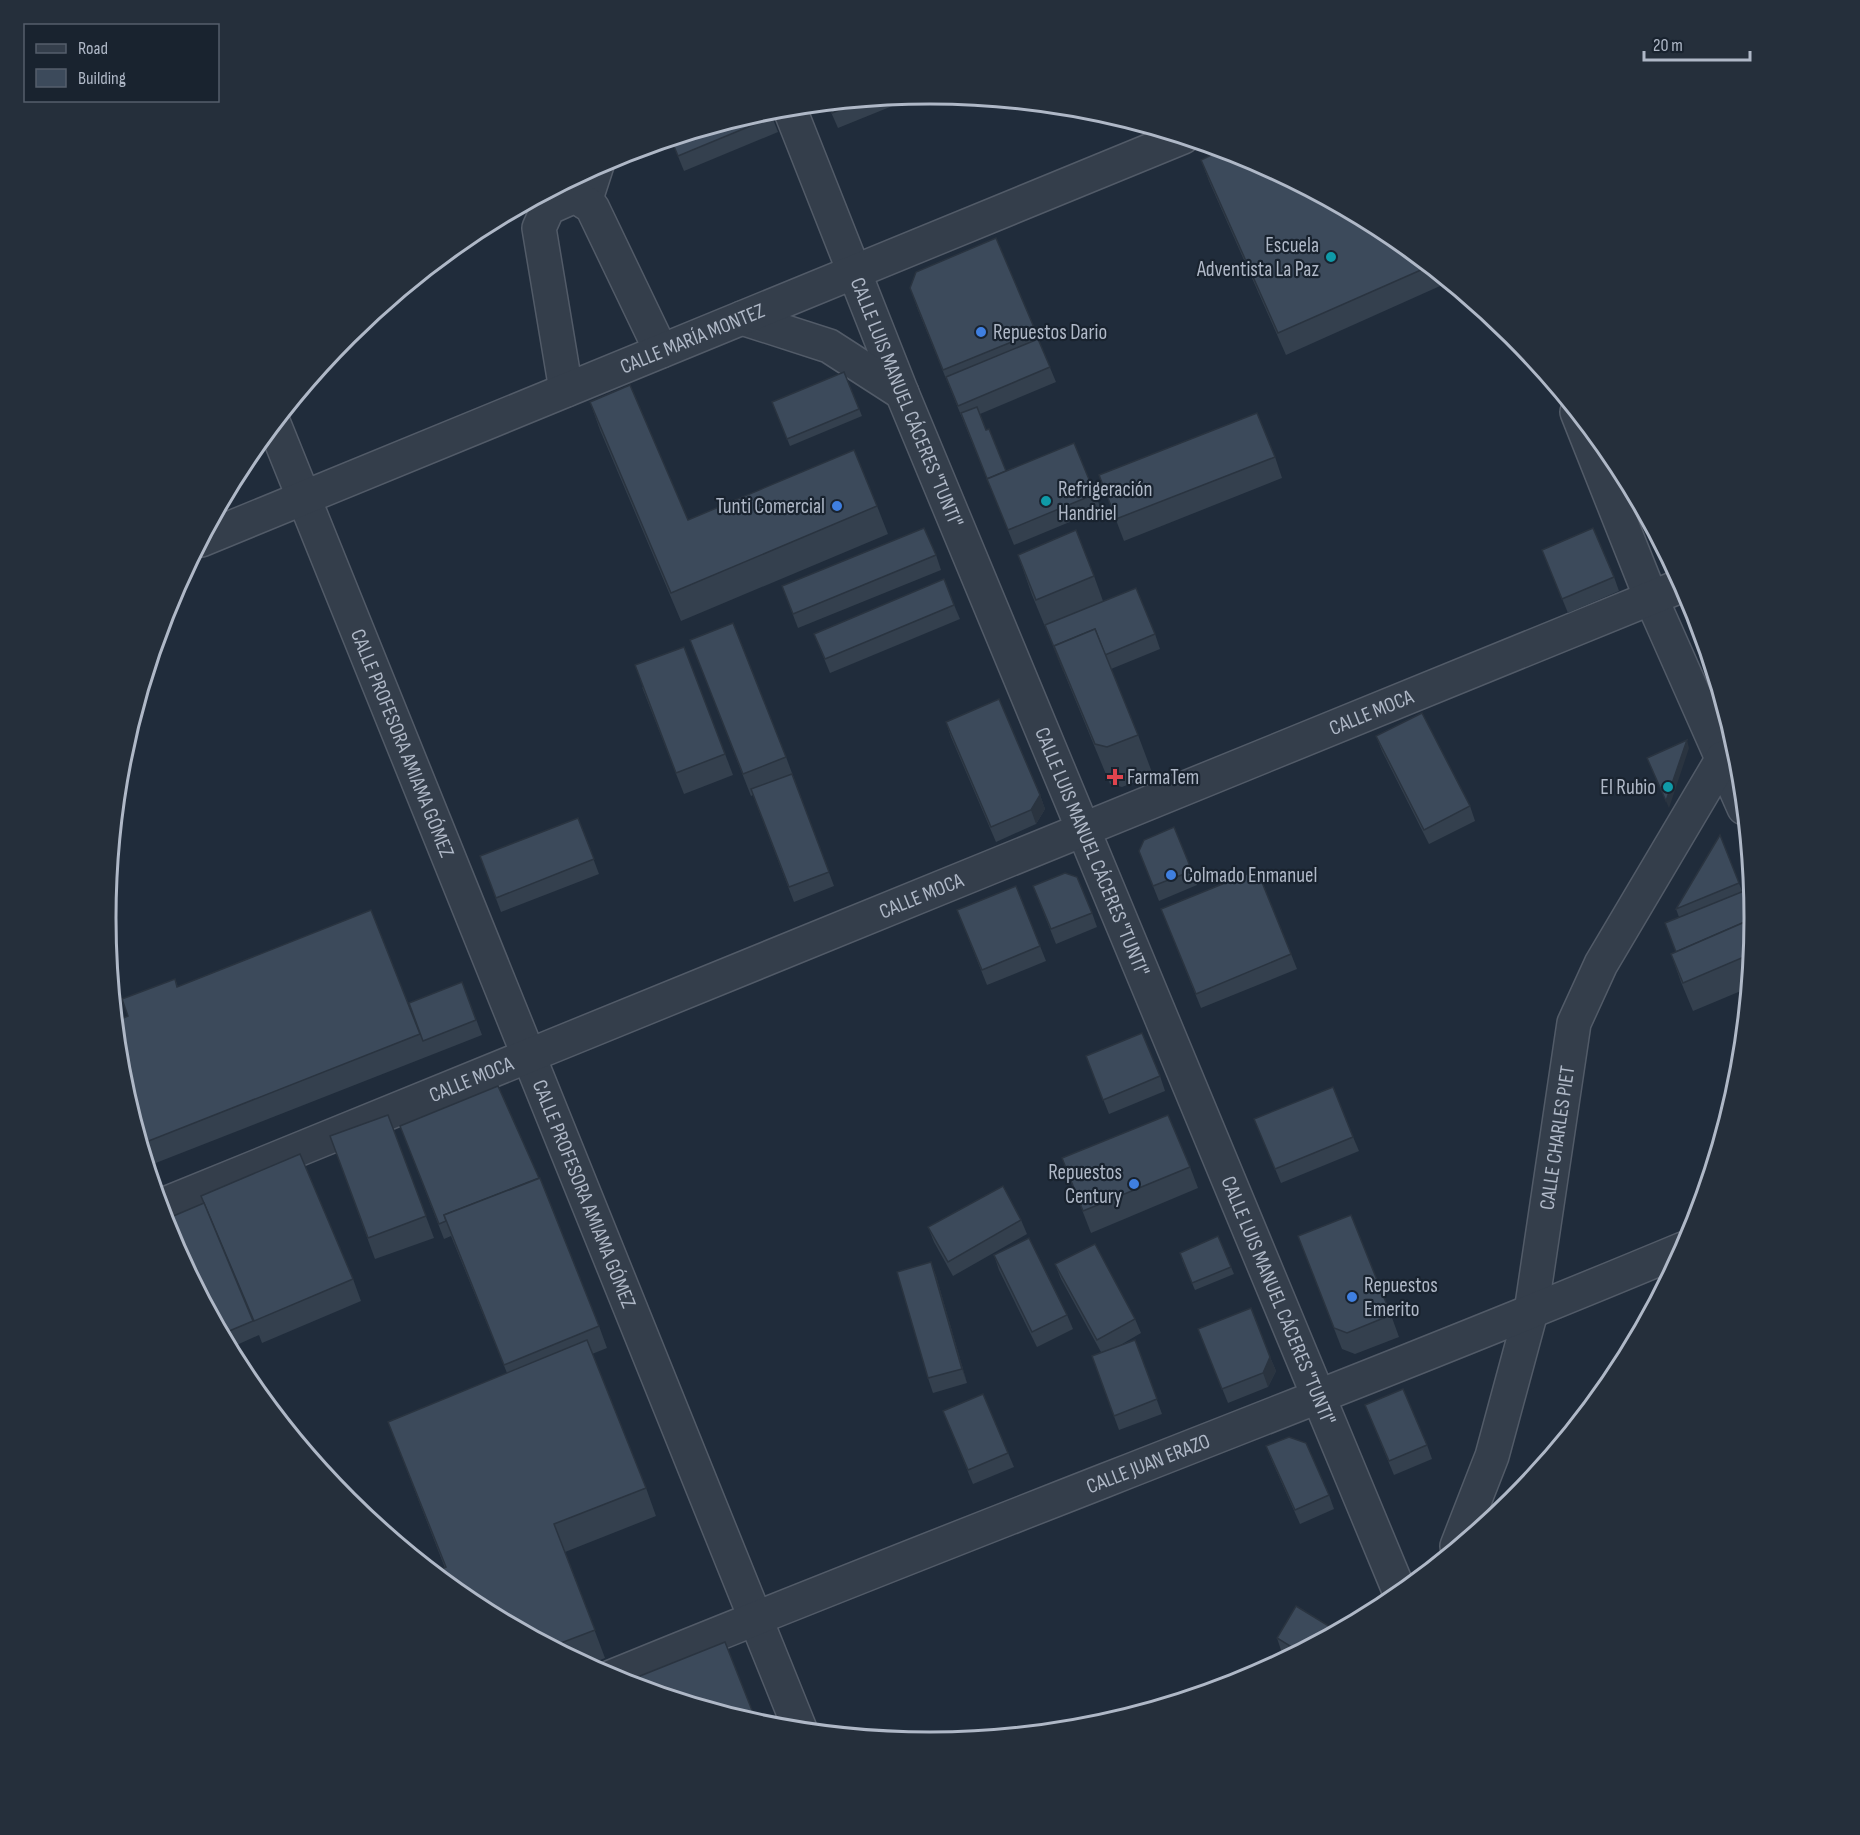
<svg xmlns="http://www.w3.org/2000/svg" width="1860" height="1835" font-family="'Sofia Sans Condensed',sans-serif">
<style>
.lines{fill:none;stroke-linecap:round;stroke-linejoin:round}
.minor-casing{stroke:#525b68;stroke-width:36}
.minor{stroke:#343e4b;stroke-width:33}
.wall{fill:#34404e}
.shaded-wall{fill:#2a3440}
.building{fill:#3c4a5b;stroke:#2a3440;stroke-width:1.5}
.culture-dot{fill:#0f9aa8;stroke:#19232f;stroke-width:2}
.shop-dot{fill:#3f7fe0;stroke:#19232f;stroke-width:2}
.health-dot{fill:#e0444e;stroke:#19232f;stroke-width:2}
.labels{text-anchor:middle;stroke-width:4.5;stroke-linejoin:round;paint-order:stroke}
.poi-label{font-size:21px;fill:#afb8c7;stroke:#19232f;text-anchor:start}
.street-label{font-size:21px;fill:#afb8c7;stroke:#19232f}
.rim{fill:none;stroke:#afb8c7;stroke-width:3}
</style>
<rect width="100%" height="100%" fill="#202c3b"/>
<g class="lines">
<defs>
<g id="minor">
<path id="s1" d="M789 107 902 393 1400 1593"/>
<polyline points="585,202 597,165"/>
<polyline points="742,318 829,346 902,393"/>
<polyline points="566,390 539,228 548,208 575,196 592,207 661,351"/>
<polyline points="1577,412 1651,598 1744,808"/>
<path id="s2" d="M274 424 800 1729"/>
<path id="s3" d="M201 540 1183 137"/>
<path id="s4" d="M160 1206 1683 585"/>
<path id="s5" d="M1457 1546 1492 1456 1531 1312 1574 1023 1601 964 1723 758"/>
<path id="s6" d="M611 1677C967 1531 1328 1397 1683 1249"/>
</g>
</defs>
<use href="#minor" class="minor-casing"/>
<use href="#minor" class="minor"/>
</g>
<g class="wall">
<polygon points="922,94 838,128 827,103"/>
<polygon points="769,109 778,132 684,171 671,139"/>
<polygon points="1201,160 1388,232 1449,282 1286,355 1209,181"/>
<polygon points="996,238 1056,382 980,414 986,430 1006,471 1095,494 1101,509 1014,545 918,310 910,288"/>
<polygon points="844,372 862,416 790,446 772,402"/>
<polygon points="590,402 688,520 877,506 888,534 681,621 600,430"/>
<polygon points="1275,457 1282,478 1124,541 1099,475"/>
<polygon points="1542,550 1614,577 1619,591 1568,613"/>
<polygon points="936,555 941,570 798,628 782,586"/>
<polygon points="1018,555 1094,576 1103,601 1155,634 1160,649 1111,669 1138,735 1153,775 1122,787 1110,784 1032,595"/>
<polygon points="1692,604 1709,660 1688,606"/>
<polygon points="954,605 960,619 830,673 814,634"/>
<polygon points="690,640 786,757 834,886 794,902 753,795 751,796"/>
<polygon points="642,687 725,754 733,775 684,794"/>
<polygon points="946,722 1040,795 1045,809 1036,824 996,842 951,737"/>
<polygon points="1376,736 1470,806 1475,821 1429,844 1382,751"/>
<polygon points="578,818 599,874 501,912 480,856"/>
<polygon points="1720,835 1742,891 1754,918 1748,988 1693,1011 1681,982 1671,954 1676,952 1665,923 1679,917 1676,909"/>
<polygon points="1139,851 1192,871 1197,885 1159,901"/>
<polygon points="1033,886 1092,913 1097,927 1056,944"/>
<polygon points="1161,909 1291,954 1297,969 1201,1008"/>
<polygon points="957,910 1040,946 1046,961 987,985"/>
<polygon points="175,979 178,987 418,1029 462,982 482,1035 148,1166 121,1078 128,1016"/>
<polygon points="1086,1056 1160,1076 1165,1091 1109,1114"/>
<polygon points="388,1115 434,1238 375,1259 330,1136"/>
<polygon points="1254,1119 1353,1137 1359,1151 1281,1183"/>
<polygon points="400,1126 599,1326 607,1348 592,1354 646,1488 656,1516 565,1552 605,1658 588,1665 472,1603 445,1568 388,1422 507,1373 451,1236 444,1239"/>
<polygon points="1062,1158 1190,1167 1198,1188 1091,1233"/>
<polygon points="164,1220 353,1279 361,1301 262,1343 256,1327 259,1335 230,1348 168,1233"/>
<polygon points="1021,1220 1027,1234 953,1276 934,1242 928,1227"/>
<polygon points="1298,1236 1391,1315 1399,1337 1355,1354 1342,1349"/>
<polygon points="994,1255 1067,1315 1073,1329 1037,1347 999,1270"/>
<polygon points="1182,1260 1231,1267 1234,1274 1195,1290"/>
<polygon points="931,1262 936,1276 967,1383 933,1393 928,1378"/>
<polygon points="1055,1264 1135,1319 1141,1333 1117,1347 1135,1340 1162,1414 1119,1430 1092,1356 1101,1352 1061,1279"/>
<polygon points="1198,1329 1270,1357 1276,1371 1268,1387 1228,1403"/>
<polygon points="1365,1405 1427,1445 1432,1459 1394,1475"/>
<polygon points="943,1411 1008,1453 1014,1467 973,1484"/>
<polygon points="1266,1446 1329,1495 1334,1509 1300,1524 1272,1461"/>
<polygon points="1337,1631 1288,1656 1282,1653 1277,1638"/>
</g>
<g class="shaded-wall">
<polygon points="1687,740 1689,748 1669,808 1666,801"/>
<polygon points="1040,795 1045,809 1036,824 1031,810"/>
<polygon points="931,1262 936,1276 967,1383 962,1369"/>
<polygon points="1270,1357 1276,1371 1268,1387 1263,1373"/>
</g>
<g class="building">
<polygon points="867,99 832,113 828,103"/>
<polygon points="769,109 772,117 678,156 671,139"/>
<polygon points="1224,149 1246,156 1388,232 1430,266 1278,333 1201,160"/>
<polygon points="996,238 1036,332 943,370 910,288 916,272"/>
<polygon points="1038,339 1050,367 958,406 946,377"/>
<polygon points="844,372 859,409 787,439 772,402"/>
<polygon points="630,385 688,520 854,450 877,506 671,593 590,402"/>
<polygon points="977,407 986,430 989,429 1006,471 987,479 990,486 961,413"/>
<polygon points="1257,413 1275,457 1116,519 1099,475"/>
<polygon points="1074,443 1095,494 1008,530 987,479"/>
<polygon points="924,528 936,555 793,614 782,586"/>
<polygon points="1593,528 1614,577 1562,599 1542,550"/>
<polygon points="1076,530 1094,576 1036,600 1018,555"/>
<polygon points="944,579 954,605 825,659 814,634"/>
<polygon points="1136,588 1155,634 1105,655 1095,629 1054,646 1064,672 1045,625"/>
<polygon points="1692,604 1707,651 1688,606"/>
<polygon points="733,623 786,757 743,774 690,640"/>
<polygon points="1095,629 1138,735 1107,747 1095,744 1054,646"/>
<polygon points="684,647 725,754 676,773 635,665"/>
<polygon points="999,699 1040,795 1031,810 991,827 946,722"/>
<polygon points="1422,713 1470,806 1424,830 1376,736"/>
<polygon points="1687,740 1666,801 1647,758"/>
<polygon points="792,774 829,872 789,887 751,789"/>
<polygon points="578,818 594,859 496,898 480,856"/>
<polygon points="1174,827 1192,871 1153,886 1139,851 1144,840"/>
<polygon points="1720,835 1739,883 1676,909"/>
<polygon points="1257,870 1291,954 1196,994 1161,909"/>
<polygon points="1065,873 1077,877 1092,913 1051,929 1033,886"/>
<polygon points="1016,886 1040,946 982,970 957,910"/>
<polygon points="1744,891 1754,915 1754,918 1676,952 1665,923"/>
<polygon points="371,910 420,1034 141,1144 121,1078 116,1021 128,1016 122,999 175,979 177,987"/>
<polygon points="1754,918 1751,954 1683,983 1671,954"/>
<polygon points="462,982 476,1020 423,1041 409,1003"/>
<polygon points="1142,1033 1160,1076 1103,1100 1086,1056"/>
<polygon points="498,1086 539,1178 444,1215 446,1221 439,1224 400,1126"/>
<polygon points="1333,1087 1353,1137 1275,1169 1254,1119"/>
<polygon points="388,1115 426,1216 368,1238 330,1136"/>
<polygon points="1168,1115 1190,1167 1083,1211 1062,1158"/>
<polygon points="300,1154 353,1279 254,1321 201,1196"/>
<polygon points="540,1178 599,1326 504,1365 444,1215"/>
<polygon points="1003,1186 1021,1220 948,1262 928,1227"/>
<polygon points="204,1203 253,1321 222,1334 171,1238 164,1220"/>
<polygon points="1351,1215 1391,1315 1347,1333 1334,1328 1298,1236"/>
<polygon points="1218,1236 1231,1267 1192,1283 1180,1253"/>
<polygon points="1029,1238 1067,1315 1032,1332 994,1255"/>
<polygon points="1095,1244 1135,1319 1097,1340 1055,1264"/>
<polygon points="931,1262 962,1369 928,1378 897,1272"/>
<polygon points="1251,1308 1270,1357 1263,1373 1222,1389 1198,1329"/>
<polygon points="587,1340 646,1488 554,1524 595,1630 553,1646 472,1603 434,1572 446,1567 388,1422"/>
<polygon points="1135,1340 1157,1399 1114,1416 1092,1356"/>
<polygon points="1403,1389 1427,1445 1389,1461 1365,1405"/>
<polygon points="983,1394 1008,1453 968,1470 943,1411"/>
<polygon points="1289,1437 1306,1443 1329,1495 1295,1510 1266,1446"/>
<polygon points="1296,1606 1337,1631 1298,1651 1277,1638"/>
<polygon points="725,1642 757,1723 625,1682"/>
</g>
<g class="culture-dot">
<circle cx="1331" cy="257" r="6"/>
<circle cx="1046" cy="501" r="6"/>
<circle cx="1668" cy="787" r="6"/>
</g>
<g class="shop-dot">
<circle cx="981" cy="332" r="6"/>
<circle cx="837" cy="506" r="6"/>
<circle cx="1171" cy="875" r="6"/>
<circle cx="1134" cy="1184" r="6"/>
<circle cx="1352" cy="1297" r="6"/>
</g>
<path class="health-dot" d="M1112 768h6v6h6v6h-6v6h-6v-6h-6v-6h6z"/>
<g class="labels">
<g class="poi-label">
<text x="1319" y="252" text-anchor="end">Escuela<tspan x="1319" dy="24">Adventista La Paz</tspan></text>
<text x="993" y="339">Repuestos Dario</text>
<text x="1058" y="496">Refrigeración<tspan x="1058" dy="24">Handriel</tspan></text>
<text x="825" y="513" text-anchor="end">Tunti Comercial</text>
<text x="1127" y="784">FarmaTem</text>
<text x="1656" y="794" text-anchor="end">El Rubio</text>
<text x="1183" y="882">Colmado Enmanuel</text>
<text x="1122" y="1179" text-anchor="end">Repuestos<tspan x="1122" dy="24">Century</tspan></text>
<text x="1364" y="1292">Repuestos<tspan x="1364" dy="24">Emerito</tspan></text>
</g>
<g class="street-label">
<text dy="7" stroke="none"><textPath href="#s3" startOffset="531">CALLE MARÍA MONTEZ</textPath></text>
<text dy="7" stroke="none"><textPath href="#s1" startOffset="318">CALLE LUIS MANUEL CÁCERES "TUNTI"</textPath></text>
<text dy="7" stroke="none"><textPath href="#s4" startOffset="1308">CALLE MOCA</textPath></text>
<text dy="7" stroke="none"><textPath href="#s2" startOffset="344">CALLE PROFESORA AMIAMA GÓMEZ</textPath></text>
<text dy="7" stroke="none"><textPath href="#s1" startOffset="804">CALLE LUIS MANUEL CÁCERES "TUNTI"</textPath></text>
<text dy="7" stroke="none"><textPath href="#s4" startOffset="822">CALLE MOCA</textPath></text>
<text dy="7" stroke="none"><textPath href="#s4" startOffset="336">CALLE MOCA</textPath></text>
<text dy="7" stroke="none"><textPath href="#s5" startOffset="422">CALLE CHARLES PIET</textPath></text>
<text dy="7" stroke="none"><textPath href="#s2" startOffset="830">CALLE PROFESORA AMIAMA GÓMEZ</textPath></text>
<text dy="7" stroke="none"><textPath href="#s1" startOffset="1290">CALLE LUIS MANUEL CÁCERES "TUNTI"</textPath></text>
<text dy="7" stroke="none"><textPath href="#s6" startOffset="578">CALLE JUAN ERAZO</textPath></text>
</g>
</g>
<path d="M0 0H1860V1835H0ZM116 918a814 814 0 1 1 1628 0a814 814 0 1 1-1628 0Z" fill="#252f3b" fill-rule="evenodd"/>
<path class="rim" d="M116 918a814 814 0 1 1 1628 0a814 814 0 1 1-1628 0Z"/>
<rect x="24" y="24" width="195" height="78" fill="#19232f" stroke="#555f6c" stroke-width="1.5"/>
<rect x="36" y="44" width="30" height="9" fill="#343e4b" stroke="#555f6c" stroke-width="1.5"/>
<text x="78" y="54" font-size="18" fill="#afb8c7">Road</text>
<rect x="36" y="69" width="30" height="18" fill="#3c4a5b" stroke="#555f6c" stroke-width="1.5"/>
<text x="78" y="84" font-size="18" fill="#afb8c7">Building</text>
<path d="M1644 51v9h106v-9" fill="none" stroke="#afb8c7" stroke-width="3"/>
<text x="1653" y="51" font-size="18" fill="#afb8c7" stroke="#19232f" stroke-width="4.5" paint-order="stroke">20 m</text>
</svg>
